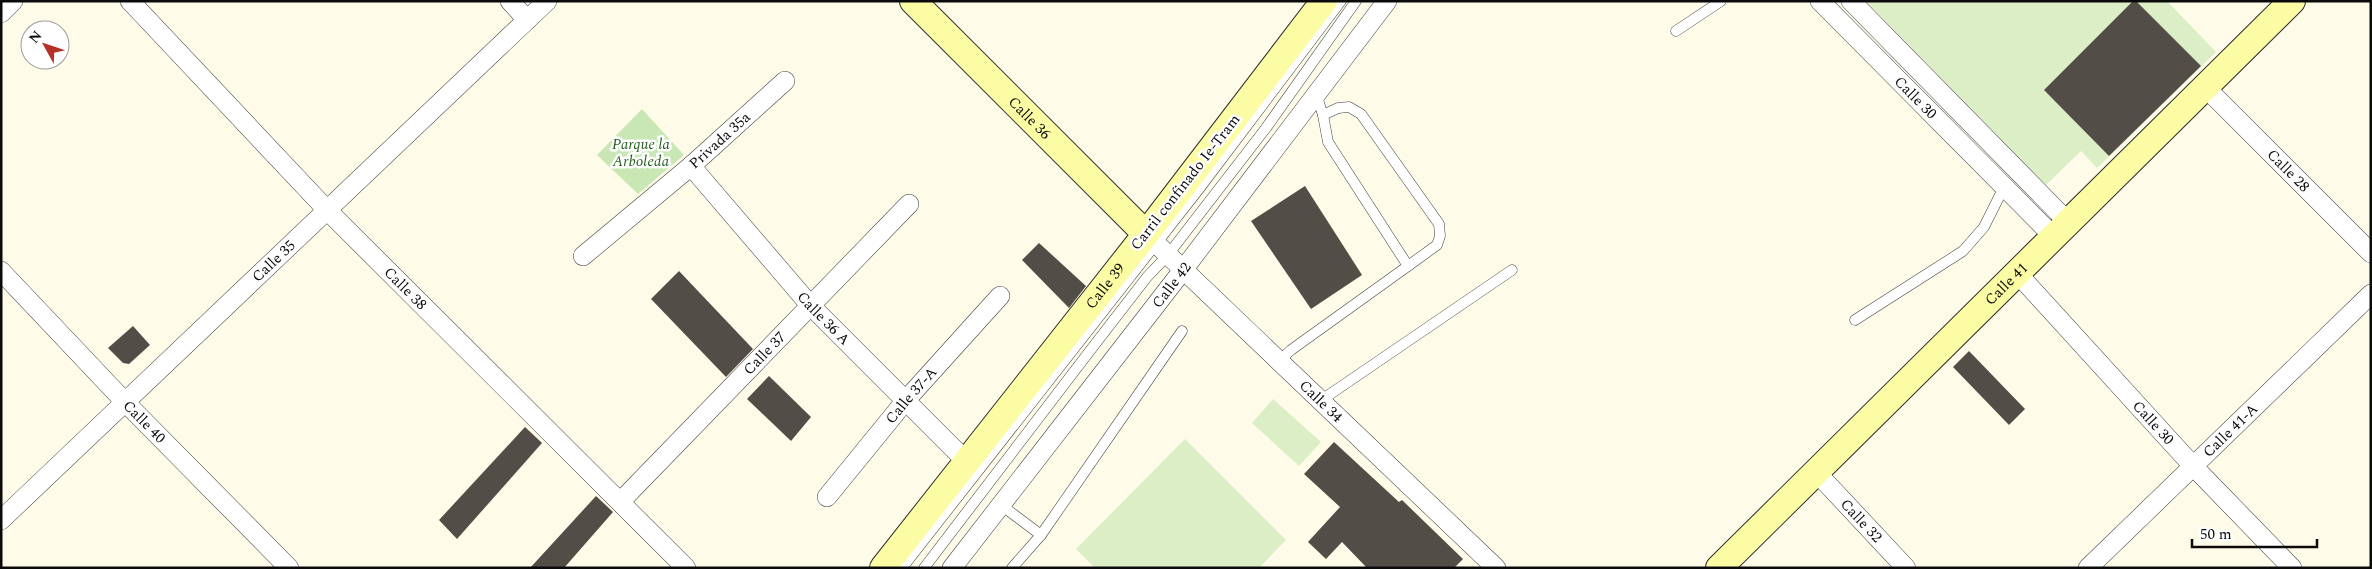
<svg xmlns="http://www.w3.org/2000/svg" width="2372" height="569" font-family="Spectral,serif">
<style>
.green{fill:#c9e7b4}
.pitch{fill:#dceec6}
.building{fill:#534d47}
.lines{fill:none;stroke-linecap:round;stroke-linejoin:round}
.lane-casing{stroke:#3d3d3d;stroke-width:11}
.street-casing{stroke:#3d3d3d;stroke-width:20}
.secondary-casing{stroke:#2c2c2c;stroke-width:28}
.lane{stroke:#fff;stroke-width:10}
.street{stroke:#fff;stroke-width:19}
.secondary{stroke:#fcfca5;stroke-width:26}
.labels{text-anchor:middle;stroke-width:5;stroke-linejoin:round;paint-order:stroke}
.street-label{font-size:15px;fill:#0a0a0a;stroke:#fff}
.park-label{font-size:15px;font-style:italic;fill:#255f1e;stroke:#fff}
</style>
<rect width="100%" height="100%" fill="#fefce9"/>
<polygon class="green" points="642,109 684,155 638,194 597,155"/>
<g class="pitch">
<polygon points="1866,1 2167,1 2216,52 2097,168 2081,151 2046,185"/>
<polygon points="1273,399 1321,442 1299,466 1252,423"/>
<polygon points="1185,439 1286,540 1259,568 1095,568 1076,549"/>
</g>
<g class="building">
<polygon points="2133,1 2136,1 2201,66 2109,156 2044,90"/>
<polygon points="1305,186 1362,275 1311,309 1251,221"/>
<polygon points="1039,243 1086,286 1069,308 1022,260"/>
<polygon points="679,271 753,349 726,377 651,299"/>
<polygon points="133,326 150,345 129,364 123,363 108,348"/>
<polygon points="1969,351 2025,409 2009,425 1953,367"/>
<polygon points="769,376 811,417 791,441 747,399"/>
<polygon points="525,427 542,443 457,539 439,520"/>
<polygon points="1334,442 1399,502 1402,500 1463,559 1454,568 1367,568 1342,542 1326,559 1308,542 1340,507 1304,474"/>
<polygon points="596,496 613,512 564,568 530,568"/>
</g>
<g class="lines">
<defs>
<g id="lane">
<polyline points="1676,31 1721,1"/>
<polyline points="1323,115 1338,108 1349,107 1361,114 1439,224 1440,236 1437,245 1408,266"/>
<polyline points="1855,320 1963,251 1984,227 2004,187"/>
<polyline points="1279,361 1291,350 1408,266 1328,142 1323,115 1316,94"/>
<polyline points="1320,401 1512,270"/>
<polyline points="1001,505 1041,535"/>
<polyline points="902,568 1199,189 1341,1"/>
<polyline points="924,568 1089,352 1147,277 1167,256 1266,128 1356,1"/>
<polyline points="1012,568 1041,535 1182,331"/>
</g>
<g id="street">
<path id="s1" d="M130 1 327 210 686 568"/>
<polyline points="510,1 527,20"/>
<path id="s2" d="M1820 1 2054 237"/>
<polyline points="1851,1 2069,223"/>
<polyline points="1,13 13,1"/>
<path id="s3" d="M2205 87 2371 253"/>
<path id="s4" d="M691 166 810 305 967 462"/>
<path id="s5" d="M1146 234 1496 568"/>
<path id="s6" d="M583 256 691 166 785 81"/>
<path id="s7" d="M1 271 125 402 289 568"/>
<path id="s8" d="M2018 274 2193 466 2292 568"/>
<path id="s9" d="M1817 473 1906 568"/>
<path id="s10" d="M827 497 906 400 1000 296"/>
<path id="s11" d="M621 501 909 204"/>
<path id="s12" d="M1 520 547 1"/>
<path id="s13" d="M952 568 1183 270 1387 1"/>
<path id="s14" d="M2088 568 2371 294"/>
</g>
<g id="secondary">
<path id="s15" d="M913 1 1146 234"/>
<path id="s16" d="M883 568 1146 234 1324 1"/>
<path id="s17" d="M1719 568 2292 1"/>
</g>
</defs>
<use href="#lane" class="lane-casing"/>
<use href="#street" class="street-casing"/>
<use href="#secondary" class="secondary-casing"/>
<use href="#lane" class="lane"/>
<use href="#street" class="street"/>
<use href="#secondary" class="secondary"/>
</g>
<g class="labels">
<g class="street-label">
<text dy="5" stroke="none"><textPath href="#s2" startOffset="136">Calle 30</textPath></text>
<text dy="5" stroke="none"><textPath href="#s15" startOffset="165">Calle 36</textPath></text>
<text dy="5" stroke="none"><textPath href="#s6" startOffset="179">Privada 35a</textPath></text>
<text dy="5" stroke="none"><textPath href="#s3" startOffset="118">Calle 28</textPath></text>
<text transform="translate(1185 182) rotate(-52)" y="5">Carril confinado Ie-Tram</text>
<text dy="5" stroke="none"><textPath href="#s12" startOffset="376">Calle 35</textPath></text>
<text dy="5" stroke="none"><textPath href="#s13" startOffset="358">Calle 42</textPath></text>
<text dy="5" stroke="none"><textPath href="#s17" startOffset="404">Calle 41</textPath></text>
<text dy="5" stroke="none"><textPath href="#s16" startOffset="359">Calle 39</textPath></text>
<text dy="5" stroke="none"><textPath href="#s1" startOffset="398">Calle 38</textPath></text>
<text dy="5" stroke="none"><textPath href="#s4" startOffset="202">Calle 36 A</textPath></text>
<text dy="5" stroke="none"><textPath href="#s11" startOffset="206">Calle 37</textPath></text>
<text dy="5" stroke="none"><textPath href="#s10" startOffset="132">Calle 37-A</textPath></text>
<text dy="5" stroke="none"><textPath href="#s5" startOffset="242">Calle 34</textPath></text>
<text dy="5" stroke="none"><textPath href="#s7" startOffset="208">Calle 40</textPath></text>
<text dy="5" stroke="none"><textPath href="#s8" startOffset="201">Calle 30</textPath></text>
<text dy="5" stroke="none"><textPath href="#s14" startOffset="198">Calle 41-A</textPath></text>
<text dy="5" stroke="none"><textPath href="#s9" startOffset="65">Calle 32</textPath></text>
</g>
<g class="park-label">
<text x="641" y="149">Parque la<tspan x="641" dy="17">Arboleda</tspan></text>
</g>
</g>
<rect width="2372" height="569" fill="none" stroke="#0a0a0a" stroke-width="5"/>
<g transform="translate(45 45) rotate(310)"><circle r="24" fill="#ffffff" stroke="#9d9d9d"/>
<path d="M0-4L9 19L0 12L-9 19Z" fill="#b53028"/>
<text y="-8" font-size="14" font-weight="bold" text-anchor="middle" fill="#0a0a0a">N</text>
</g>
<path d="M2192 539v8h125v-8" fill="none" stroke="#0a0a0a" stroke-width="2.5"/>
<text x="2200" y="539" font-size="15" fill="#0a0a0a" stroke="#ffffff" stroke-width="4" paint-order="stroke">50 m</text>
</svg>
